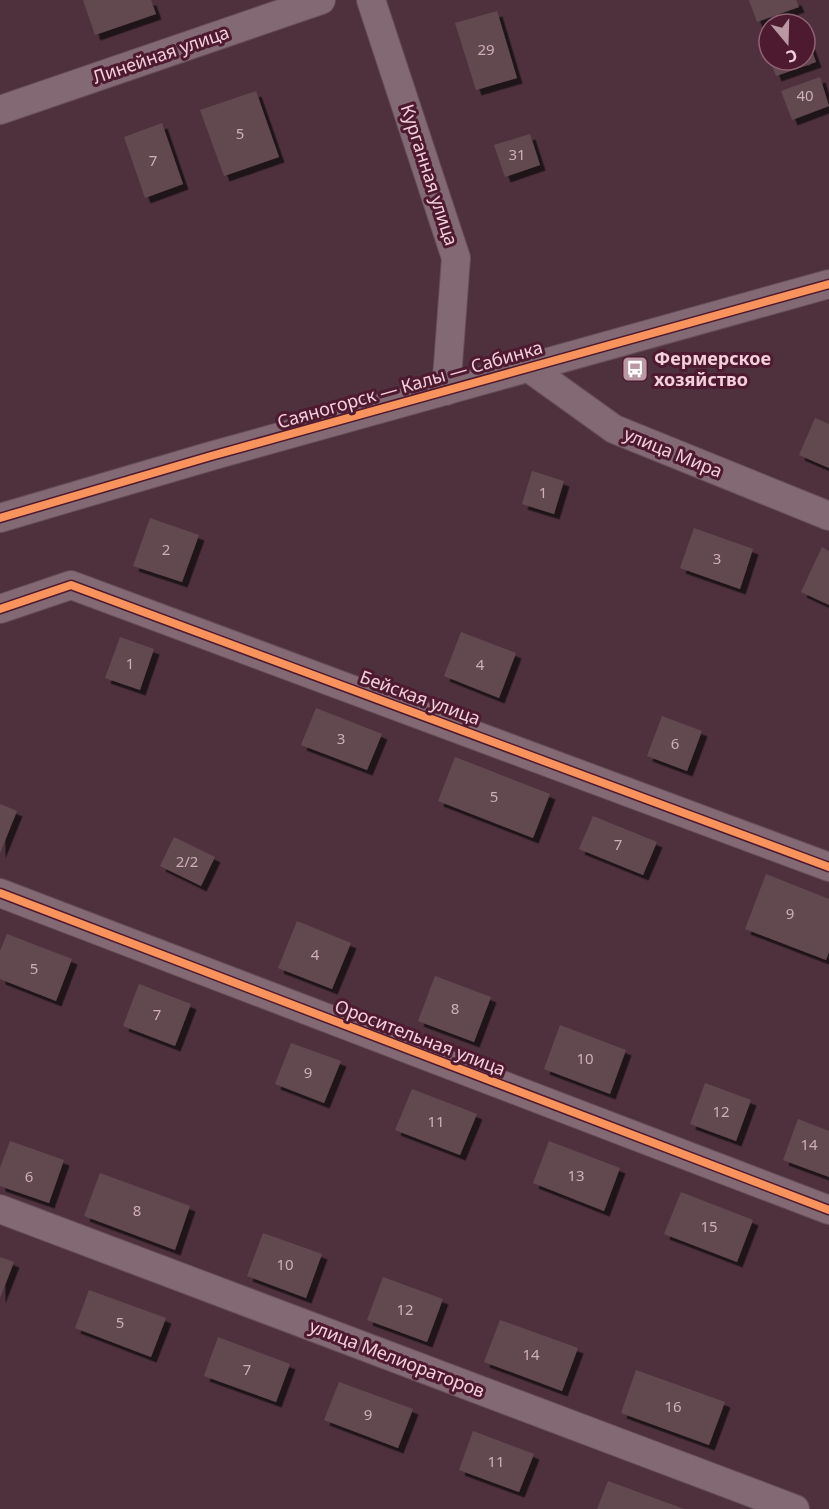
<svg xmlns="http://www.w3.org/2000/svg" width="829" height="1509" font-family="'Noto Sans',sans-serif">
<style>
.building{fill:#624a50;filter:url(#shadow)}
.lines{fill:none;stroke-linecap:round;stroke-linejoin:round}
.minor-casing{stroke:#674e58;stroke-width:30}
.minor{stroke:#826973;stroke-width:28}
.cycleway-casing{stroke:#4e1a30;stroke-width:11}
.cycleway{stroke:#f8935d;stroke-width:8}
.labels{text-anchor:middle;stroke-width:6;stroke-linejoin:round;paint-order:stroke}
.number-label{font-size:15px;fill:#ceaeb8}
.street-label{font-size:18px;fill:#f2cfda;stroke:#4e1a30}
.poi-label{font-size:18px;font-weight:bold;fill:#f2cfda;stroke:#4e1a30;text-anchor:start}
</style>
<defs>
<filter id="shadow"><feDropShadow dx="5.5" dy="5.5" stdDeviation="0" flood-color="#0009"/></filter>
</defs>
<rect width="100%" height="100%" fill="#4e313d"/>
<g class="building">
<polygon points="83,0 151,0 156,14 95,35"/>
<polygon points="749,0 796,0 799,7 757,22"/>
<polygon points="497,11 517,78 476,90 455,23"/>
<polygon points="805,31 816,62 776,76 770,60 805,60"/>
<polygon points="769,37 769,55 763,39"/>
<polygon points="820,77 829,106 792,120 781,91"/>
<polygon points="256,91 279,157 224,176 200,110"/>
<polygon points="162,123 183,184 145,198 124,137"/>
<polygon points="530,134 540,165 505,177 494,145"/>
<polygon points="815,418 829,424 829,468 799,455"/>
<polygon points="532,471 564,481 554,514 522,504"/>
<polygon points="150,518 199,535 182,582 133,566"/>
<polygon points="694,528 753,549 740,589 680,568"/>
<polygon points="822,547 829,551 829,605 801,592"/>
<polygon points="461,632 516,653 499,698 444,676"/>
<polygon points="120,637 154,649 140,690 105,678"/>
<polygon points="316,708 382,734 367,770 301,745"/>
<polygon points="662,716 702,731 687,771 647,756"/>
<polygon points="455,757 550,794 533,838 438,801"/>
<polygon points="0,804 17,811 0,853"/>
<polygon points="593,816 657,842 643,875 579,849"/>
<polygon points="174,837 215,857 201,886 160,866"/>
<polygon points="766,874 829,899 829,952 826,960 745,929"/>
<polygon points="297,921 351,943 332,989 278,968"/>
<polygon points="7,934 72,959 56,1001 0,979 0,951"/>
<polygon points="435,976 491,997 474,1042 418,1021"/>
<polygon points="139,984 191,1004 175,1046 123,1026"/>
<polygon points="560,1025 626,1050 610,1094 544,1069"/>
<polygon points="291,1043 341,1061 324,1103 275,1084"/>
<polygon points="705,1083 751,1100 736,1141 690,1124"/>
<polygon points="412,1089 477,1114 460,1155 395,1130"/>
<polygon points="798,1119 829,1131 829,1177 783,1160"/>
<polygon points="10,1141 64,1160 49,1203 0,1186 0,1168"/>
<polygon points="549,1141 620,1168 604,1211 533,1183"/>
<polygon points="100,1173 190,1206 175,1250 84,1216"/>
<polygon points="681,1192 753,1220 737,1262 664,1234"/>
<polygon points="263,1233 322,1254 306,1298 247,1276"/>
<polygon points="0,1257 14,1262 0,1298"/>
<polygon points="383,1277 443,1299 427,1342 367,1320"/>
<polygon points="89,1290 166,1318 151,1357 75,1328"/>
<polygon points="500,1320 578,1348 562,1391 484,1362"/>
<polygon points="218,1337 290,1364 276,1402 204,1376"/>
<polygon points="636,1370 725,1402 709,1445 621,1413"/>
<polygon points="339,1382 413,1409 398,1448 324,1420"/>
<polygon points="473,1431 534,1454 519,1492 459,1470"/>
<polygon points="608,1481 684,1509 597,1509"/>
</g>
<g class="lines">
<defs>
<g id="minor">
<polyline points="371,0 456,258 446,391"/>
<polyline points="0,110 321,0"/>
<polyline points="529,368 614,429 829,516"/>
<polyline points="0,518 211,456 829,284"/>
<polyline points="0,609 71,585 829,867"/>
<polyline points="0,893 829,1210"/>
<polyline points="0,1209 795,1509"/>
</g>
</defs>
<use href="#minor" class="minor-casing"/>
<use href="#minor" class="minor"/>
<defs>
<g id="cycleway">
<polyline points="0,518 211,456 829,284"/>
<polyline points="0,609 71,585 829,867"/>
<polyline points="0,893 829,1210"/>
</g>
</defs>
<use href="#cycleway" class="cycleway-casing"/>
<use href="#cycleway" class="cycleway"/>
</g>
<defs>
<symbol id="bus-square" viewBox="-11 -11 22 22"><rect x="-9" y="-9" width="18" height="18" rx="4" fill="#b998a3" stroke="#4e1a30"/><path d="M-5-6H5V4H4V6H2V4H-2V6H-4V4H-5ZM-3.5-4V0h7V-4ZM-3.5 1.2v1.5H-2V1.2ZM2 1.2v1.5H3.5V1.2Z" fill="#fff"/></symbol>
</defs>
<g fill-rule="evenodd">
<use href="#bus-square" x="620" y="354" width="30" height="30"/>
</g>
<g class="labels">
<g class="number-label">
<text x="486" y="55">29</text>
<text x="805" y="101">40</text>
<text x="240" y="139">5</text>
<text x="517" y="160">31</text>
<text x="153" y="166">7</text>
<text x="543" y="498">1</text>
<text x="166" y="555">2</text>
<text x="717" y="564">3</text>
<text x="130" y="669">1</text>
<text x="480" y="670">4</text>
<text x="341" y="744">3</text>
<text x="675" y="749">6</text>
<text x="494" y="802">5</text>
<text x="618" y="850">7</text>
<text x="187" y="867">2/2</text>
<text x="790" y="919">9</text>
<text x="315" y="960">4</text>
<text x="34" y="974">5</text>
<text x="455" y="1014">8</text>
<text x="157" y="1020">7</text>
<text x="585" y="1064">10</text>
<text x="308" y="1078">9</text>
<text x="721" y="1117">12</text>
<text x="436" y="1127">11</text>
<text x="809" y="1150">14</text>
<text x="576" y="1181">13</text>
<text x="29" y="1182">6</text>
<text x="137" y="1216">8</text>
<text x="709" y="1232">15</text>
<text x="285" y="1270">10</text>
<text x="405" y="1315">12</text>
<text x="120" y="1328">5</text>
<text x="531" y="1360">14</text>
<text x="247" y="1375">7</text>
<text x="673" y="1412">16</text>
<text x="368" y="1420">9</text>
<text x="496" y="1467">11</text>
</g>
<g class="street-label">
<text transform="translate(161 55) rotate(-19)" y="6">Линейная улица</text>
<text transform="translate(429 175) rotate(72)" y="6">Курганная улица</text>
<text transform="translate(410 385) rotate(-16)" y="6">Саяногорск — Калы — Сабинка</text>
<text transform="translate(673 453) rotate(22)" y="6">улица Мира</text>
<text transform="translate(420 698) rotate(20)" y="6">Бейская улица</text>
<text transform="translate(420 1038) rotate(21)" y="6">Оросительная улица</text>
<text transform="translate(397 1359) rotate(21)" y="6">улица Мелиораторов</text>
</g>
<g class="poi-label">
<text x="654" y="365">Фермерское<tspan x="654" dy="21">хозяйство</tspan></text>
</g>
</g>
<g transform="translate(787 42) rotate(161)"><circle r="28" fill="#4e1a30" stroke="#906274" stroke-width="1.5"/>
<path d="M0-4.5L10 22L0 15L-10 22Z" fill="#b998a3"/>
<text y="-9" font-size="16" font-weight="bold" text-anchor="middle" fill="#f2cfda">С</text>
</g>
</svg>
